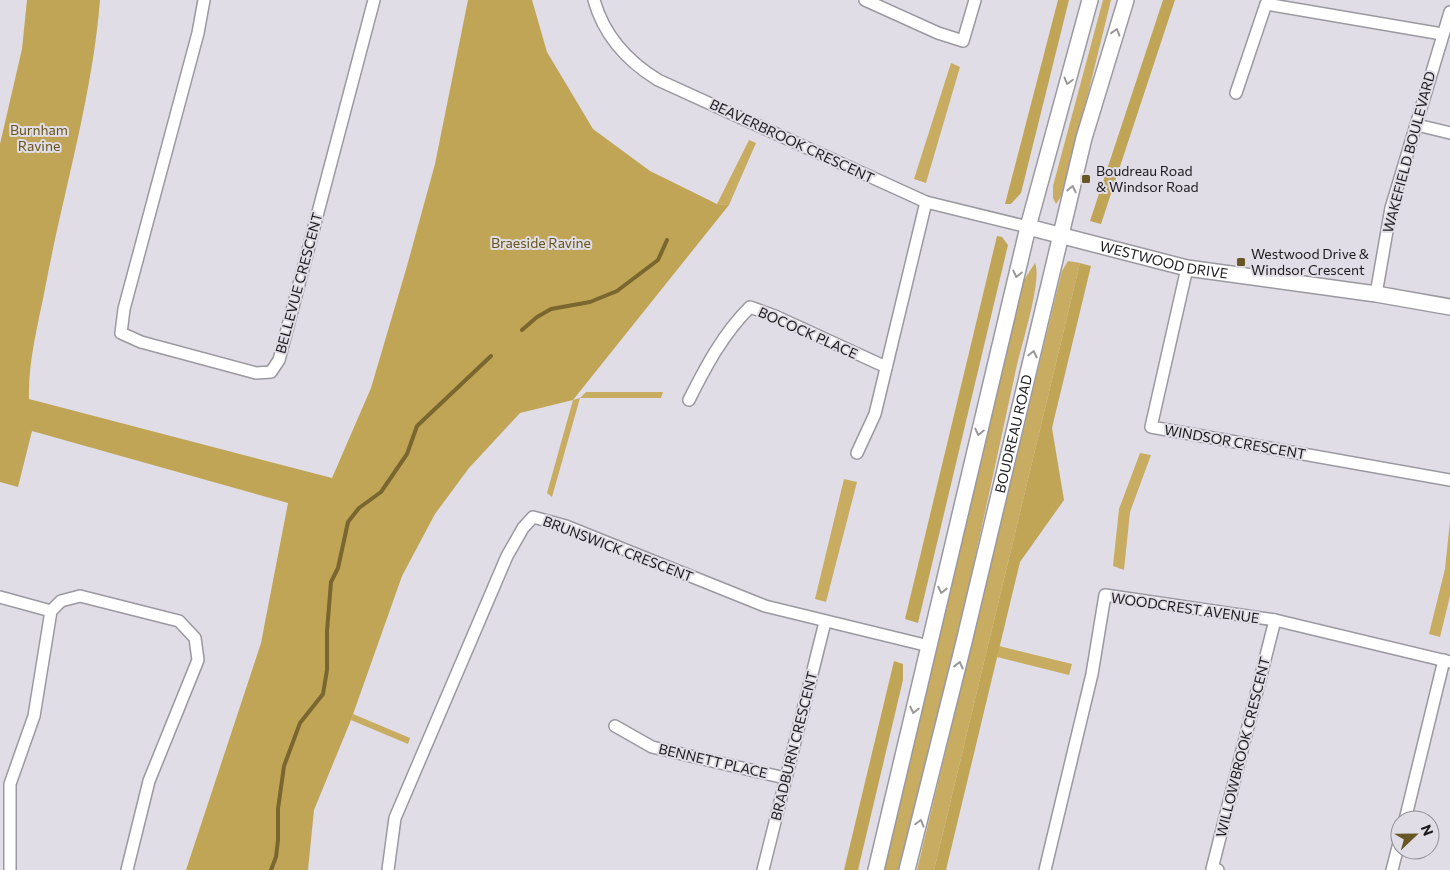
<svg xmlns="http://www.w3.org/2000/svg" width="1450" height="870" font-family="Commissioner,sans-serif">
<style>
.green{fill:#c8ac61}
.forest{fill:#c1a557}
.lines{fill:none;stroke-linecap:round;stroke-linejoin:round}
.stream{stroke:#7a662f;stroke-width:4}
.street-casing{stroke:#9a98a0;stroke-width:14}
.secondary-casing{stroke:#9a98a0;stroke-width:18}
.street{stroke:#fff;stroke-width:11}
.secondary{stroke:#fff;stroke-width:15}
.oneway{stroke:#989899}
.poi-dot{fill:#685624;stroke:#e0dde6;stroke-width:2}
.labels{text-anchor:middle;stroke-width:4;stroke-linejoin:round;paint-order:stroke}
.park-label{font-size:14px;fill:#675318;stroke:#e0dde6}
.street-label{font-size:14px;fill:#1b1a1d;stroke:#e0dde6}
.poi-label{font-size:14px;fill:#1b1a1d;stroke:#e0dde6;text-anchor:start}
</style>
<rect width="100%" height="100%" fill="#e0dde6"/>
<g class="green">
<polygon points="1103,0 1111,0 1064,192 1056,204 1053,198 1053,186"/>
<polygon points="951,63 960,67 926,183 914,179"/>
<polygon points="749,140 756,143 729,205 717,204"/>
<polygon points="1068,261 1080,263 934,870 917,870 1057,291 1062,271"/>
<path d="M1035 263C1043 280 1019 352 1015 374 979 540 944 706 900 870H882L1024 280Z"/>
<polygon points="586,392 663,392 661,398 580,398 552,497 547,493 573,400 580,398"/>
<polygon points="1140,453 1151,455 1130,512 1124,570 1113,566 1119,509"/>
<polygon points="844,479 857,482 826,602 815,599"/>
<polygon points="1450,521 1450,596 1440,637 1429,634 1445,569"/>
<polygon points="999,646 1072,664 1069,675 997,657"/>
<polygon points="353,714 410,738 408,744 351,720"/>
</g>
<g class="forest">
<path d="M27 0H100C92 100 62 196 44 294 37 328 28 364 29 399L332 478 371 388 407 266 435 164 468 0H532L547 52 593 129 650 171 717 204 729 205 573 400 520 413 469 468 435 514 402 576 351 720 314 810 308 870H186L261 643 288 503 32 431 18 487 0 482V144L22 49Z"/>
<polygon points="1058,0 1069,0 1021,193 1011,204 1005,204"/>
<polygon points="1163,0 1175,0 1101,224 1090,221"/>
<polygon points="997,236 1002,237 1008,245 918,623 905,619"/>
<polygon points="1080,263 1091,266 1052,428 1064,500 1020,562 946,870 934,870"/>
<polygon points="894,661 903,664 903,680 858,870 844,870"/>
</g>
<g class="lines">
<g class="stream">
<polyline points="522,330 537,317 551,309 590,302 617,291 658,260 667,240"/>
<polyline points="271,870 276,857 278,840 278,809 284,766 300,723 323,694 327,670 327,631 331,582 338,568 348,522 359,508 381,492 407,454 417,426 491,356"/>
</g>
<defs>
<g id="street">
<polyline points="204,0 198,33 124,309 121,333 141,342 256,373 271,372 279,360 374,0"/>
<path d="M594 0C604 36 627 61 658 80L926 202 1028 227"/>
<polyline points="865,0 938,33 963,41 975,0"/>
<polyline points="1236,93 1266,4 1442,34"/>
<polyline points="1417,125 1450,133"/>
<polyline points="1187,268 1151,427 1450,480"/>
<polyline points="1376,294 1391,208 1450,12"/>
<path d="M689 400C706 366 723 334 750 307L775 316 886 367"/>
<polyline points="857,453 875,414 926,202"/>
<polyline points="0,597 51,611"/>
<polyline points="615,726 652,747 785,778"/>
<polyline points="1405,820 1444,660"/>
<polyline points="10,870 10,784 34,716 51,611 61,601 80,596 179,621 195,638 198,660 149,781 127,870"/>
<polyline points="388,870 395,818 507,556 523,528 533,517 566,526 765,606 929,646"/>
<polyline points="763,870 825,622"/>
<polyline points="1045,870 1092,674 1105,595 1275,620 1450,662"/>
<polyline points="1218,870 1212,869 1275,620"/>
<polyline points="1392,870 1400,839"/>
</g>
<g id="secondary">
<path id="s1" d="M1028 227 1187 268 1376 294 1450 307"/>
<polyline points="876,870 1028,227 1090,0"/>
<path id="s2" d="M907 870 964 642 1084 138 1126 0"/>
</g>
</defs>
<use href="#street" class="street-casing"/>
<use href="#secondary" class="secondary-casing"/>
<use href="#street" class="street"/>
<use href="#secondary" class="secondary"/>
</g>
<defs><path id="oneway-chevron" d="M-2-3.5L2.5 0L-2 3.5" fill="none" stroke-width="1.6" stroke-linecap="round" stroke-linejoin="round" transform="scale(1.25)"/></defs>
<g class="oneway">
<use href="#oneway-chevron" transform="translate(1116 32) rotate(-73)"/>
<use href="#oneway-chevron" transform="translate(1068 81) rotate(105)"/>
<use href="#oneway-chevron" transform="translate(1072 189) rotate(-77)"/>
<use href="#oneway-chevron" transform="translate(1017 274) rotate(103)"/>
<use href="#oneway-chevron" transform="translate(1033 354) rotate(-77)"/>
<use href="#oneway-chevron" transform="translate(979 432) rotate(103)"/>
<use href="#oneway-chevron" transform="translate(942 590) rotate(103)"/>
<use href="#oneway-chevron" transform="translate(959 665) rotate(-76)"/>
<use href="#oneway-chevron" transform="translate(914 710) rotate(103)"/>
<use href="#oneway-chevron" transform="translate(920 823) rotate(-75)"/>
</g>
<g class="poi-dot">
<rect x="1081" y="174" width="10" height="10" rx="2.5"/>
<rect x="1236" y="257" width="10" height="10" rx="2.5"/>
</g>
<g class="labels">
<g class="park-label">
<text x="39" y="135">Burnham<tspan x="39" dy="16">Ravine</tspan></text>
<text x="541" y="248">Braeside Ravine</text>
</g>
<g class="street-label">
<text transform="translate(792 141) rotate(25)" y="5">BEAVERBROOK CRESCENT</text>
<text transform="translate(1409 152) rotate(-75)" y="5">WAKEFIELD BOULEVARD</text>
<text dy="5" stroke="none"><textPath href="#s1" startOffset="140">WESTWOOD DRIVE</textPath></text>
<text transform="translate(299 283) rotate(-75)" y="5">BELLEVUE CRESCENT</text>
<text transform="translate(808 333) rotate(24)" y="5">BOCOCK PLACE</text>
<text dy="5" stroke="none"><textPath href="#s2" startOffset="449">BOUDREAU ROAD</textPath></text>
<text transform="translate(1235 442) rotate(10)" y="5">WINDSOR CRESCENT</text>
<text transform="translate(618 549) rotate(21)" y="5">BRUNSWICK CRESCENT</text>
<text transform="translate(1185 608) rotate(8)" y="5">WOODCREST AVENUE</text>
<text transform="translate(794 746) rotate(-76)" y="5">BRADBURN CRESCENT</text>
<text transform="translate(1243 747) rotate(-76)" y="5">WILLOWBROOK CRESCENT</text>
<text transform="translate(713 761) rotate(13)" y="5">BENNETT PLACE</text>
</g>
<g class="poi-label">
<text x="1096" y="176">Boudreau Road<tspan x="1096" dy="16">&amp; Windsor Road</tspan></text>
<text x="1251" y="259">Westwood Drive &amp;<tspan x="1251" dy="16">Windsor Crescent</tspan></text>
</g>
</g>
<g transform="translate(1415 835) rotate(68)"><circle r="24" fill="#e0dde6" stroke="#918f96"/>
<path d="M0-4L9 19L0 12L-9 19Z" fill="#685624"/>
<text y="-8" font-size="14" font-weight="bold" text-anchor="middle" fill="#1b1a1d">N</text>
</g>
</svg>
